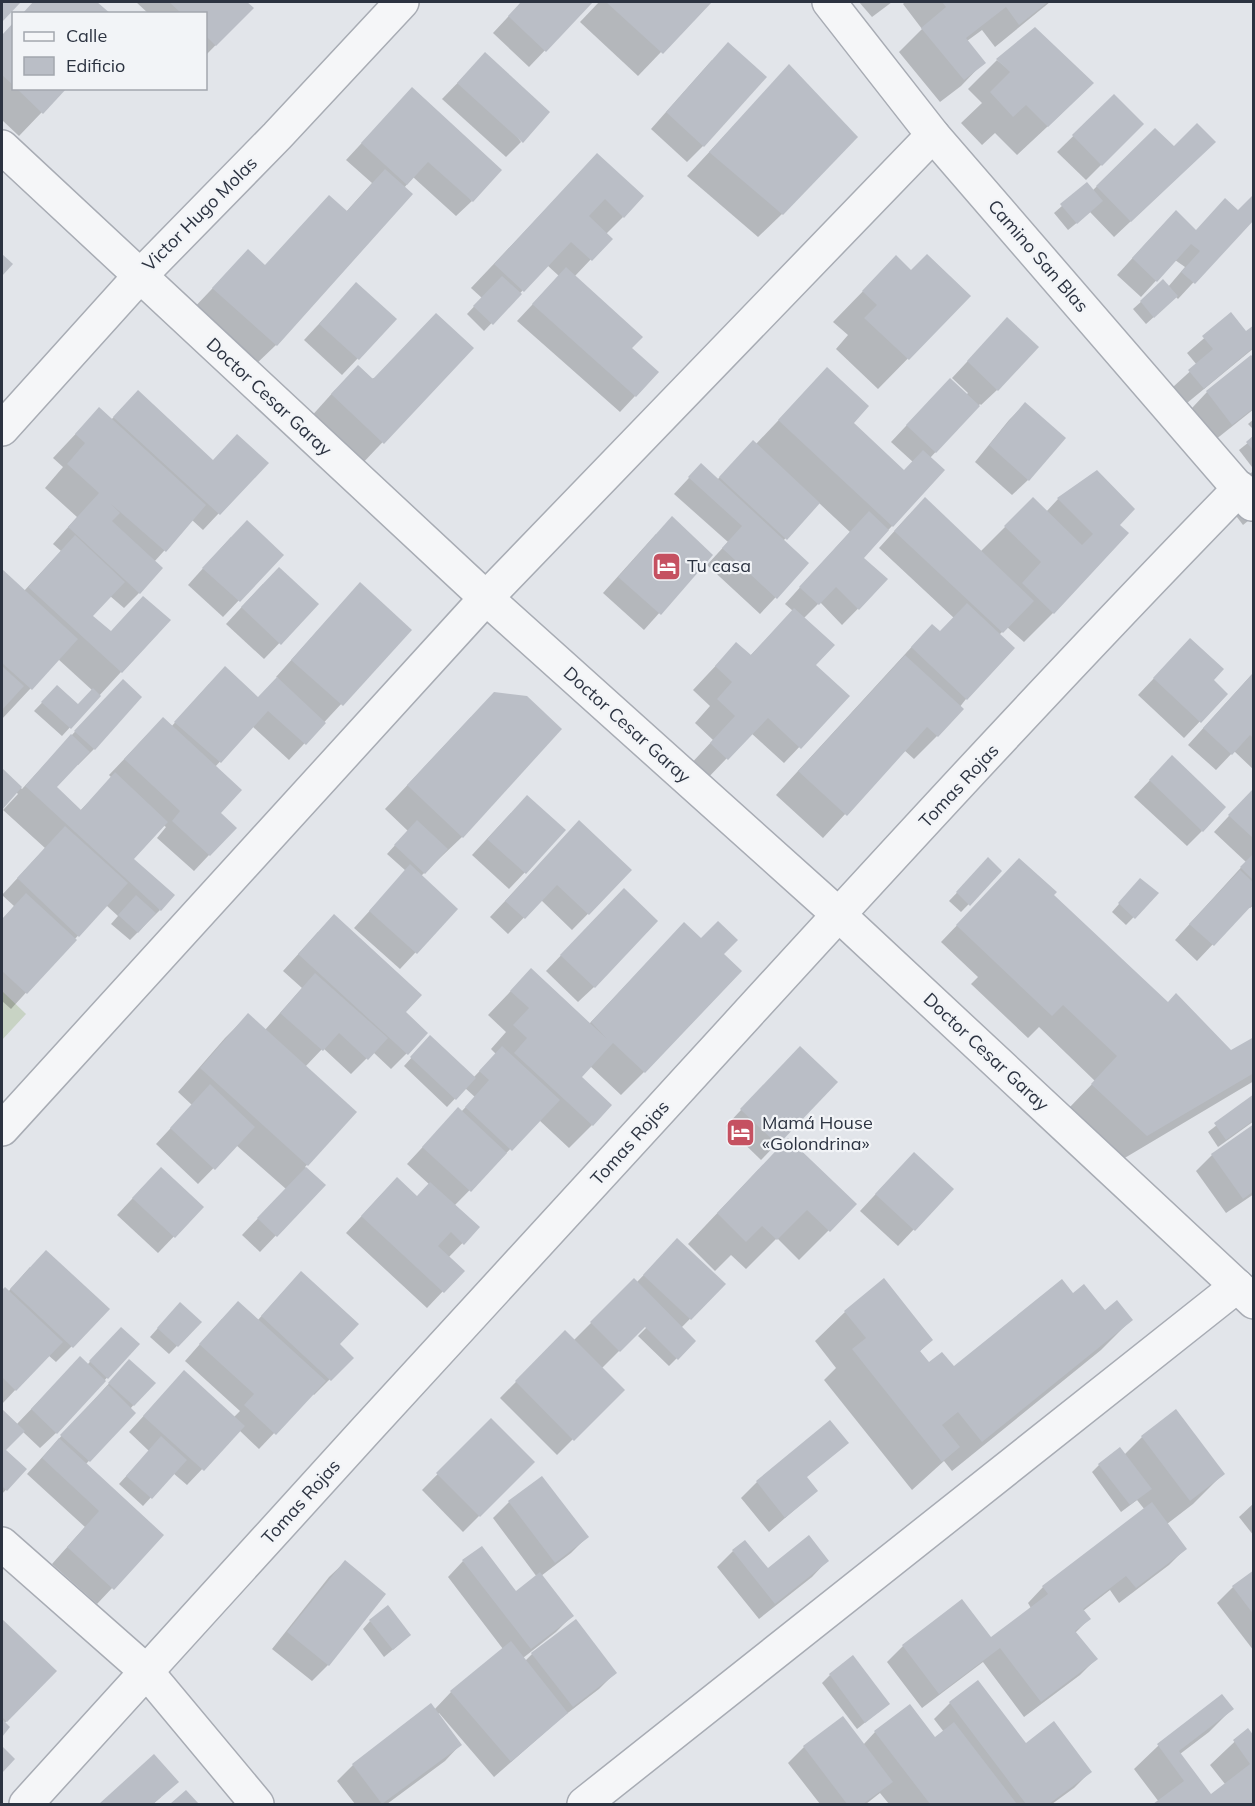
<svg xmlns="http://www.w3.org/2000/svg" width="1255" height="1806" font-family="Mulish,sans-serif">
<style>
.green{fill:#c8d3c4}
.shadow{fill:#0003}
.building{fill:#babec6}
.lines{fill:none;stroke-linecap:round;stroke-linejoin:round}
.minor-casing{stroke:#a8acb4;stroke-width:36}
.minor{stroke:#f5f6f8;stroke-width:33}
.labels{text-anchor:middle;stroke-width:4.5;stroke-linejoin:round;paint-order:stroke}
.street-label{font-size:18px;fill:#2c3341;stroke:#f2f4f7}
.poi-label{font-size:18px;fill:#2c3341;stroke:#f2f4f7;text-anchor:start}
</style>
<rect width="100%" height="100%" fill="#e2e5ea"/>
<polygon class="green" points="2,991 26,1014 2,1040"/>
<g class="shadow">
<polygon points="35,2 95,2 108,14 23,14"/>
<polygon points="136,2 245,2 252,8 206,55 206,14 149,14"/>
<polygon points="519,2 591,2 529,67 493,33 521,3"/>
<polygon points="599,2 709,2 638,76 580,22"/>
<polygon points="859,2 892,2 872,17"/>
<polygon points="905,2 1050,2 995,47 982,30 967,41 984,62 961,86 940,102 899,52 922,29 903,4"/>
<polygon points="14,23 14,88 65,88 19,136 2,120 2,36"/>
<polygon points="712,60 703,146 687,162 651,129"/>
<polygon points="997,60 1062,113 1017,155 995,133 982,145 961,123 982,103 968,89"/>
<polygon points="789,66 782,214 758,237 687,176"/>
<polygon points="470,70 521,142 506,157 442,99"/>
<polygon points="1114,96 1142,124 1086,180 1057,152"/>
<polygon points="397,105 472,201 456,216 413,177 276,345 252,368 190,312 248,251 264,266 346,212 372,183 346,160"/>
<polygon points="1155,130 1174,148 1198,158 1114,237 1090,212 1068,230 1054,213 1087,184 1092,191"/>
<polygon points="597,155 623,217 606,234 610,239 575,276 630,349 635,396 620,412 517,321 559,276 547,265 484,331 467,314 482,298 471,288"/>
<polygon points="1237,212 1254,217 1178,299 1176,297 1146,324 1133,309 1163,282 1168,287 1185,267 1175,260 1141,297 1117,275 1160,228 1195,231"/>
<polygon points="911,272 969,296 878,389 836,349 848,335 833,322 867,287"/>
<polygon points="356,284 395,319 342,375 304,340"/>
<polygon points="1231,315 1246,333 1254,327 1254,348 1187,403 1173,387 1197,365 1187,353"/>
<polygon points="992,335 997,390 981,405 980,404 930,458 892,526 862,558 886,580 842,625 820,602 803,619 804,676 848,696 784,763 751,733 704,782 688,767 713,740 695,723 710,706 693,690 736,644 750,656 793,611 785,604 850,532 819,503 783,541 807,564 760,614 707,565 728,542 674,494 701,465 717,480 738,458 756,444 827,369 852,423 903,472 913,462 891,442 934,396 966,395 968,393 952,378"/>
<polygon points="472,348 359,467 309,419 335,390"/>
<polygon points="1254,361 1254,409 1215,440 1192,408 1207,392"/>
<polygon points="1025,404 1028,480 1012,495 975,462 1009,420"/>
<polygon points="122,408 212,461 266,463 203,530 192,520 154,562 139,593 124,608 110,596 91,616 110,632 121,672 62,736 34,711 57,687 78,706 93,691 58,659 2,719 2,571 24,591 61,551 53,544 77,517 45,488 63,467 53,458 99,409 111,420"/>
<polygon points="1254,419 1254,430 1248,424"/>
<polygon points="1254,438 1254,466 1252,467 1239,450"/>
<polygon points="1254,470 1254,516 1243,525 1224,500"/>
<polygon points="1097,472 1117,525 1053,613 1024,642 1007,627 999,635 966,699 937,736 914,759 904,750 823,838 776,795 917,641 940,632 954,618 879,548 909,515 980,552 1033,499 1046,512 1058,499"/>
<polygon points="656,534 711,555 644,630 603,593"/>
<polygon points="231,537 282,555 223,617 188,585"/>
<polygon points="263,584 317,604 264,659 226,624"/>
<polygon points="345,600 410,630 289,760 252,726 215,767 219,813 209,855 194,871 157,838 166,827 163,825 132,859 160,910 130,940 111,924 118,916 106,905 11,1009 2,1001 2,920 14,906 2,895 45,848 3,810 18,794 16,792 2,807 2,770 22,789 107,697 140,697 94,749 78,765 76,764 55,787 80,811 112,778 109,775 147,735 171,727 209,684 258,699 278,678 276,677"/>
<polygon points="1175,656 1212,680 1226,694 1184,738 1138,695"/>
<polygon points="1254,672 1254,770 1234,751 1216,770 1188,745"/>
<polygon points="471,717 462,837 421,876 456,909 400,969 354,928 406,871 387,854 408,831 385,809"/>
<polygon points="1172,757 1202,831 1187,846 1134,797"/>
<polygon points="1254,789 1254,905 1250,908 1248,907 1197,961 1175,940 1246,862 1214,832"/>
<polygon points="511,813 564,831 509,889 472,855"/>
<polygon points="564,838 630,871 572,930 541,900 508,934 490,917"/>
<polygon points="988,860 1000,872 961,912 949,901"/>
<polygon points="1004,876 1052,895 1167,1004 1231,1052 1254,1039 1254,1081 1123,1159 1069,1108 1095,1081 1039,1027 1028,1038 971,984 978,977 941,942"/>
<polygon points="1133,888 1156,894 1126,925 1112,912"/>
<polygon points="608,906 594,987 578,1002 546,971"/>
<polygon points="684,924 701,940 722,954 644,1072 621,1095 590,1066 580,1077 592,1125 569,1148 539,1120 454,1206 478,1227 448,1258 462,1271 427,1308 346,1233 381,1195 417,1198 430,1185 407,1164 443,1125 461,1112 475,1097 465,1088 447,1107 404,1066 423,1045 473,1078 496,1054 491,1049 506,1032 488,1015 531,970 589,1024"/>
<polygon points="318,932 404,1012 407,1053 391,1069 373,1052 351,1074 323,1048 305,1067 355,1112 305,1167 324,1185 260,1252 242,1235 286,1189 236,1145 198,1184 156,1144 192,1105 178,1092 225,1038 248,1015 265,1030 302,988 283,971"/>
<polygon points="784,1064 836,1082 761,1160 726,1126"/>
<polygon points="1254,1096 1254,1121 1218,1147 1208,1132"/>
<polygon points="1254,1126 1254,1194 1226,1213 1196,1171 1212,1155"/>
<polygon points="759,1169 855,1204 799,1260 777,1238 746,1269 731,1255 715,1271 688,1244"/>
<polygon points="898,1170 952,1189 898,1246 860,1211"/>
<polygon points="145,1185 202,1207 158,1253 117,1215"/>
<polygon points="662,1256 724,1284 681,1328 694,1341 669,1366 638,1336 651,1323 649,1321 601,1369 622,1390 557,1455 500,1398 565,1332 574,1340 634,1280 636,1283"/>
<polygon points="30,1267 72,1346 56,1362 48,1355 2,1404 2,1292 5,1289 8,1292"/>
<polygon points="286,1289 351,1358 314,1395 312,1393 259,1449 239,1430 187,1485 173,1473 143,1506 119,1484 149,1451 129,1432 169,1388 234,1417 240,1411 185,1361 222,1319 257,1321"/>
<polygon points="1073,1295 1105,1312 1131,1320 1101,1350 952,1471 944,1461 912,1490 824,1380 836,1368 815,1341 845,1312 931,1340 919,1352 929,1365 954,1368"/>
<polygon points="173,1311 200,1322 169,1354 150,1337"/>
<polygon points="121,1329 138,1344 56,1433 40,1448 22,1431 4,1450 25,1469 2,1494 2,1411 16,1425 80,1358 87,1365"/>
<polygon points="122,1369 153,1383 130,1409 134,1413 85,1465 162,1535 97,1604 52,1564 85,1527 27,1474"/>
<polygon points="491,1420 533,1462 463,1532 422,1490"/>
<polygon points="830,1422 805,1478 816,1491 769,1532 741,1498 757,1482"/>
<polygon points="1142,1437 1223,1474 1193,1504 1167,1524 1185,1549 1169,1565 1119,1603 1110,1590 1083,1611 1089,1619 1075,1633 1096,1659 1080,1675 1024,1717 983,1662 922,1708 887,1662 903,1646 991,1639 1031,1608 1028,1603 1043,1587 1145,1510 1137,1500 1121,1512 1092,1472 1099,1465 1124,1455"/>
<polygon points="541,1478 587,1537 571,1553 541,1576 572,1616 556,1632 523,1658 525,1661 532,1654 615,1673 599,1689 560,1719 494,1777 439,1713 438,1714 460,1745 445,1761 387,1804 355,1804 337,1781 353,1765 434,1710 451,1692 503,1649 448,1577 463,1561 516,1593 537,1577 493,1518 509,1502"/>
<polygon points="1254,1503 1254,1536 1239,1517"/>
<polygon points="733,1551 768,1570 827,1561 812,1577 759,1619 717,1567"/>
<polygon points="345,1562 328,1665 312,1681 272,1649 329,1577"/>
<polygon points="1254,1572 1254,1651 1217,1603 1233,1587"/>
<polygon points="2,1621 55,1671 4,1724 8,1728 2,1734"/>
<polygon points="370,1621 402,1642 384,1657 363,1629"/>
<polygon points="830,1675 888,1704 857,1729 822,1683"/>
<polygon points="977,1682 1025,1745 1090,1772 1074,1788 1052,1804 889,1804 880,1793 866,1804 820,1804 788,1763 804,1747 863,1745 875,1732 935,1739 944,1732 934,1719 950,1703"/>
<polygon points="1222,1696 1232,1709 1209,1732 1180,1754 1210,1796 1225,1784 1210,1765 1247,1730 1254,1738 1254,1804 1156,1804 1159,1802 1134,1769 1158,1746"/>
<polygon points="154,1756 161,1797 153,1804 101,1804"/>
</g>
<g class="building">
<polygon points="2,2 21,2 2,22"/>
<polygon points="33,2 97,2 111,14 22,14"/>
<polygon points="169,2 247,2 254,8 216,46 206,36 206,14 182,14"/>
<polygon points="521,2 593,2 546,52 508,16"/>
<polygon points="606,2 712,2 663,54"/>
<polygon points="942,2 1048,2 1019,25 1006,7 966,38 986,63 964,80 921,28 946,7"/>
<polygon points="14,22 14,86 2,75 2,35"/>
<polygon points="1035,27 1094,83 1048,127 1026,105 1013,117 990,92 1010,72 996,59"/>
<polygon points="728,42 767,77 704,147 666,112"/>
<polygon points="485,52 550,112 523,143 457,83"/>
<polygon points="789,64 858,137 783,215 709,152"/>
<polygon points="412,87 502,170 473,202 428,162 407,185 361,143"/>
<polygon points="16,88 67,88 43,114"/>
<polygon points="1114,94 1144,124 1102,166 1072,135"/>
<polygon points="1197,123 1216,142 1131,222 1096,186 1155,128 1174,146"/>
<polygon points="597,153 644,196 624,218 605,199 589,216 613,239 592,261 571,242 524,292 494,264"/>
<polygon points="385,169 413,194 277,346 212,288 248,249 265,265 329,195 347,211"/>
<polygon points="1087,182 1103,201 1077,224 1060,204"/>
<polygon points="1254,194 1254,220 1195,284 1181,272 1200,251 1191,244 1157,282 1132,258 1176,210 1196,230 1225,198 1238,210"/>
<polygon points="2,254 13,264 2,276"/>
<polygon points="927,254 971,296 909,360 864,318 877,305 862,291 896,255 911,270"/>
<polygon points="566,267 643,337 632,348 659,372 636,397 532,304"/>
<polygon points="502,276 522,294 493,325 473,306"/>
<polygon points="1163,279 1178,296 1154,318 1140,301"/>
<polygon points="356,282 397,319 359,360 319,324"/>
<polygon points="1231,312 1246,331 1254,325 1254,347 1204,389 1188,370 1213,349 1202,336"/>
<polygon points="436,313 474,348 384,444 331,394 358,365 373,379"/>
<polygon points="1007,317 1039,347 998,391 967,361"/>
<polygon points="1251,355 1254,358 1254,408 1232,425 1206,391"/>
<polygon points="827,367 869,406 854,423 904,470 923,450 945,470 893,527 778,420"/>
<polygon points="950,378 980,406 936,453 906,425"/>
<polygon points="138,390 213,460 237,434 269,463 220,515 113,417"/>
<polygon points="1025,402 1066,438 1029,481 989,445"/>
<polygon points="99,407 206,505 166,552 111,504 120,513 112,521 163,568 140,594 68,527 99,493 67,464 85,443 75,434"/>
<polygon points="1254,435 1254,451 1246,442"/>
<polygon points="753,440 820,503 787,540 719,477"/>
<polygon points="701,463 809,563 777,599 722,548 742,526 688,477"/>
<polygon points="1097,470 1135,509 1120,525 1129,533 1054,614 1022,583 1041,562 1004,526 1033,497 1082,545 1093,534 1057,498"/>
<polygon points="925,497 1034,601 1003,633 894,531"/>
<polygon points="869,511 889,530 864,558 888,579 859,610 836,587 819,605 799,587"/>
<polygon points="672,516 713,555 661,615 618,577"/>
<polygon points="247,520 284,555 240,602 202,568"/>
<polygon points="75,535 125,582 93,616 111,631 143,596 171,620 122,673 28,587"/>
<polygon points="279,567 319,604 281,645 241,607"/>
<polygon points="2,569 78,639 32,690 2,663"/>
<polygon points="360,582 412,630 343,706 291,660"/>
<polygon points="967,603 1015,648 967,700 911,647 932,624 940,631"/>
<polygon points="794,608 835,645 816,665 850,696 801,749 768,718 728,760 710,743 735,716 717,699 732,682 715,666 736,642 751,655"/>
<polygon points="1190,638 1224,669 1214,680 1228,694 1201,723 1153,678"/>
<polygon points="905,655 964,709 938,737 927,727 847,816 798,771"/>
<polygon points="2,666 24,686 2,710"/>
<polygon points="225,666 258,697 277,677 326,723 306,745 268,711 221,763 174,722"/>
<polygon points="1254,672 1254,739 1250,735 1232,755 1203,728"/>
<polygon points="123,679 142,697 95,750 74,731"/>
<polygon points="57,685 78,704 93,688 101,696 71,729 41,702"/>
<polygon points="494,692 527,696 562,729 463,838 407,785"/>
<polygon points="163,717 242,790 221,813 237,828 210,856 172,821 180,811 124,759"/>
<polygon points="71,734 90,752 57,787 81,810 115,772 168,822 134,859 175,895 161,911 25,786"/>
<polygon points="1172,755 1226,807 1203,832 1149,780"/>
<polygon points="2,768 22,787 2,810"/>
<polygon points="1254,788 1254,839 1228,815"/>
<polygon points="527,795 566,830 526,874 487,839"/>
<polygon points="417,820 448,849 425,874 394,845"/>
<polygon points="579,820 632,870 589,915 557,885 525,919 505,901"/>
<polygon points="65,826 128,883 79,937 17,878"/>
<polygon points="1254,853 1254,881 1240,867"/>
<polygon points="988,857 1002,871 970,906 956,892"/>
<polygon points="1019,858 1057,892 1054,895 1168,1002 1176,993 1231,1050 1254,1037 1254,1073 1147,1136 1091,1084 1117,1056 1063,1005 1052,1016 956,925"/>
<polygon points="410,864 458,909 417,954 369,911"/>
<polygon points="1240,870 1254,883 1254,903 1214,946 1189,924"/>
<polygon points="1140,878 1159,893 1135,919 1118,903"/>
<polygon points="624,888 658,921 595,988 560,955"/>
<polygon points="26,893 77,940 27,994 2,971 2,919"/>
<polygon points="136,895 156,913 138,933 118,915"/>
<polygon points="334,914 422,995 406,1012 428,1033 408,1055 298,954"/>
<polygon points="718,921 738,940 724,954 742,971 645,1073 613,1043 582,1077 612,1105 593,1126 514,1053 527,1038 513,1025 529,1008 510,991 531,968 607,1039 591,1022 684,922 701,938"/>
<polygon points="315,973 388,1038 368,1060 339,1033 323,1051 280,1013"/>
<polygon points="248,1013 357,1112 308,1166 200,1068"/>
<polygon points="430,1035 476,1078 456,1100 410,1057"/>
<polygon points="502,1046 560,1100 512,1151 465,1107 489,1080 479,1071"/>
<polygon points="800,1046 838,1082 778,1145 740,1109"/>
<polygon points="210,1084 255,1127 215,1170 170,1128"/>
<polygon points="1254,1094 1254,1120 1226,1140 1214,1123"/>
<polygon points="458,1107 507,1153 471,1192 422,1147"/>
<polygon points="1254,1124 1254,1191 1243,1199 1211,1154"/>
<polygon points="788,1138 857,1204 830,1232 807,1210 777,1240 762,1226 746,1242 717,1213"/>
<polygon points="914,1152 954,1189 915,1231 875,1194"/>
<polygon points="161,1167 204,1207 175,1238 132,1198"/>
<polygon points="306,1167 326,1185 277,1237 257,1218"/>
<polygon points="397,1177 417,1196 430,1182 480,1227 464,1245 451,1232 438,1246 465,1271 444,1293 361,1216"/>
<polygon points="677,1238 726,1284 691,1320 643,1275"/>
<polygon points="46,1250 110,1309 73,1348 10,1289"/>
<polygon points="301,1271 359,1324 340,1344 354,1358 331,1381 261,1316"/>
<polygon points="634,1278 696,1341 678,1360 645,1327 620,1352 590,1322"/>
<polygon points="884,1278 933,1340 920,1351 929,1362 942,1352 954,1366 1062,1279 1073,1293 1084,1284 1105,1310 1117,1300 1133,1320 982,1442 958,1412 942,1425 960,1447 942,1462 852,1349 866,1338 844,1311"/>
<polygon points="5,1287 63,1342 16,1391 2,1377 2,1290"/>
<polygon points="238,1301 326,1381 276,1435 244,1405 254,1394 199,1344"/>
<polygon points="180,1302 202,1322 178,1347 157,1328"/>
<polygon points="121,1327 140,1344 108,1379 89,1361"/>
<polygon points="565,1330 625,1390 574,1441 515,1381"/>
<polygon points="80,1356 106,1381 57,1434 31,1409"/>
<polygon points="129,1359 156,1383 134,1406 108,1383"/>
<polygon points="184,1370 245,1426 204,1471 143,1416"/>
<polygon points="108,1385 136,1413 90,1462 60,1435"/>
<polygon points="2,1409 25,1431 6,1450 27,1469 7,1491 2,1486"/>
<polygon points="1176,1409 1225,1474 1190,1501 1141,1436"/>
<polygon points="491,1418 535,1462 480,1517 436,1473"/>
<polygon points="830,1420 849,1443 807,1477 818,1491 785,1518 756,1481"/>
<polygon points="161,1436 187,1460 152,1499 126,1476"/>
<polygon points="59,1438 164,1535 114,1590 67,1547 99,1511 42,1458"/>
<polygon points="1120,1447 1152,1489 1130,1505 1098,1464"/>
<polygon points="542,1476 589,1537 555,1563 508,1501"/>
<polygon points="1152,1502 1187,1549 1136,1588 1126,1576 1083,1609 1091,1619 1075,1631 1098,1659 1041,1702 1000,1648 939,1694 902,1645 962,1599 991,1637 1048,1594 1042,1586"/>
<polygon points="809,1535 829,1561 775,1604 732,1550 745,1540 768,1568"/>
<polygon points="482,1546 516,1591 540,1572 574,1616 531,1649 462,1560"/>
<polygon points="345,1560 386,1594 329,1666 287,1632"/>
<polygon points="1254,1570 1254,1615 1232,1586"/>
<polygon points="388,1605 411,1635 393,1650 369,1620"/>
<polygon points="2,1619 57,1671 7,1722 2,1717"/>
<polygon points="576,1619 617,1673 573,1707 531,1653"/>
<polygon points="511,1641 568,1713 511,1762 450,1691"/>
<polygon points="853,1655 890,1704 865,1723 829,1674"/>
<polygon points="978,1680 1026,1743 1054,1721 1092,1772 1049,1804 1026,1804 949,1702"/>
<polygon points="1222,1694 1234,1709 1179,1751 1211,1794 1250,1764 1233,1740 1248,1728 1254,1736 1254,1804 1153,1804 1184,1781 1157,1744"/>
<polygon points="431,1703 462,1745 382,1804 352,1764"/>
<polygon points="910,1704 935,1737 954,1722 1017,1804 930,1804 874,1731"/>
<polygon points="843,1716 893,1782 863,1804 847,1804 803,1746"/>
<polygon points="2,1719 10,1727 2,1737"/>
<polygon points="2,1746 15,1759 2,1773"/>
<polygon points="154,1754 179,1782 153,1804 99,1804"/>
<polygon points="186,1790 199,1804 170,1804"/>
</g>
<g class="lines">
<defs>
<g id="minor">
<polyline points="829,2 933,135 1252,504"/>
<polyline points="2,147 486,598 839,915 1254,1302"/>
<polyline points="2,429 139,277 277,136 402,2"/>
<polyline points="2,1129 486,598 933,135"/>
<polyline points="2,1544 146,1671 257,1804"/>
<path d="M26 1804C235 1572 446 1343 657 1113 849 903 1041 692 1240 488"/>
<polyline points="584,1804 1237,1286"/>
</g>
</defs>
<use href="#minor" class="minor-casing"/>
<use href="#minor" class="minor"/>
</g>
<defs>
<symbol id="hotel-square" viewBox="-11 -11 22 22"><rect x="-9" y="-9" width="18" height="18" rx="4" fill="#c55161" stroke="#f2f4f7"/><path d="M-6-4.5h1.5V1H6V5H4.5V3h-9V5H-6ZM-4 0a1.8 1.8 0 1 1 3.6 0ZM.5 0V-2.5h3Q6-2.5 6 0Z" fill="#fff"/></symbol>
</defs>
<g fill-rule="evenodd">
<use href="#hotel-square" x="650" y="550" width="33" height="33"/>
<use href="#hotel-square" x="724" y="1116" width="33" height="33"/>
</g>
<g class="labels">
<g class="street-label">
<text transform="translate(200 214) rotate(-45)" y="6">Victor Hugo Molas</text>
<text transform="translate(1038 256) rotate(49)" y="6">Camino San Blas</text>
<text transform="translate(269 397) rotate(43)" y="6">Doctor Cesar Garay</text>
<text transform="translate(627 725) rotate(42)" y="6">Doctor Cesar Garay</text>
<text transform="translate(959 786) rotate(-47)" y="6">Tomas Rojas</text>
<text transform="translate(986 1052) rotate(43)" y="6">Doctor Cesar Garay</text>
<text transform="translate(630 1143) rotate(-48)" y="6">Tomas Rojas</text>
<text transform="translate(301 1502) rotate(-48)" y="6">Tomas Rojas</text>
</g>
<g class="poi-label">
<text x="687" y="572">Tu casa</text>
<text x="762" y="1129">Mamá House<tspan x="762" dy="21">«Golondrina»</tspan></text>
</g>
</g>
<rect width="1255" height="1806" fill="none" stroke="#2c3341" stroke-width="6"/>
<rect x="12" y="12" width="195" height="78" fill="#f2f4f7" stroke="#a3a7ae" stroke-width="1.5"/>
<rect x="24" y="32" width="30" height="9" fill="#f5f6f8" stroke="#a3a7ae" stroke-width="1.5"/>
<text x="66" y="42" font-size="18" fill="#2c3341">Calle</text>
<rect x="24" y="57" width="30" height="18" fill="#babec6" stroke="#a3a7ae" stroke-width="1.5"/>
<text x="66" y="72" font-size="18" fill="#2c3341">Edificio</text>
</svg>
